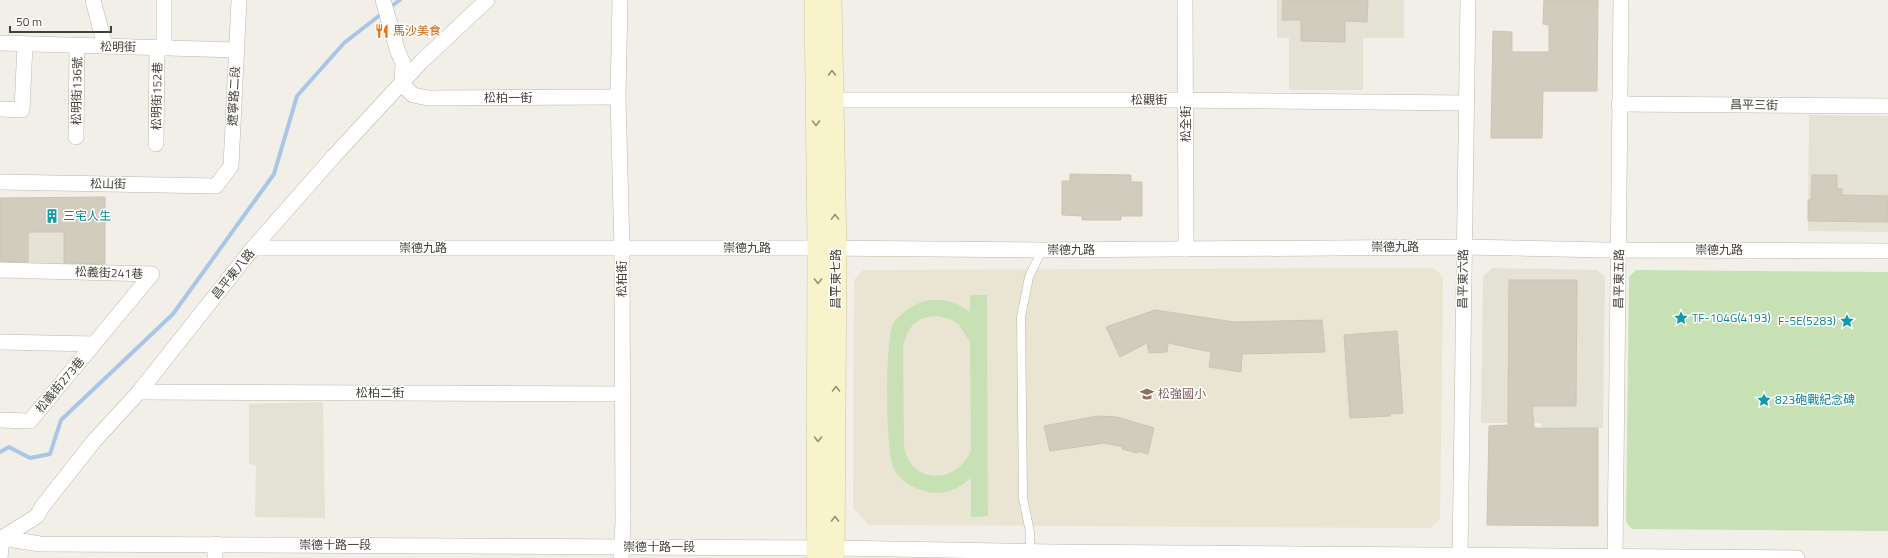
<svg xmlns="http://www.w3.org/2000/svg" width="1888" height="558" font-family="'Titillium Web','Noto Sans TC',sans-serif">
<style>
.residential{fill:#e4e2d5}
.education{fill:#e9e5d2}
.green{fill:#c7e1b4;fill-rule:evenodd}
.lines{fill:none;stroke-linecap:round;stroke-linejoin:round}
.stream{stroke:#a9c6e7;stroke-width:4}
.building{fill:#d1ccbd;stroke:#cbc5b1}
.lane-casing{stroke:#bbb8aa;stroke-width:9}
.street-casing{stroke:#bbb8aa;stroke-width:16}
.secondary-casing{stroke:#ccc59b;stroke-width:22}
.lane{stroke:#fff;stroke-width:8}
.street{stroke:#fff;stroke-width:15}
.secondary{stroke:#f8f3ca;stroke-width:21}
.oneway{stroke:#949179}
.labels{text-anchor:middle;stroke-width:3;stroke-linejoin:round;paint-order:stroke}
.food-label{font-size:12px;fill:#c56008;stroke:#fff;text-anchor:start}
.street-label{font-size:12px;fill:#434036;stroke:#fff}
.culture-label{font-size:12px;fill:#0d838f;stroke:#fff;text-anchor:start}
.education-label{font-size:12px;fill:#785e54;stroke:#fff;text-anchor:start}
</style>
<rect width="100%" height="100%" fill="#f1efe7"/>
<g class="residential">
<polygon points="1277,0 1404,0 1404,38 1363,38 1363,90 1289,90 1289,38 1277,38"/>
<polygon points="1809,115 1888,116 1888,232 1808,231"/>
<polygon points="0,199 106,202 104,269 0,266"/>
<polygon points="1492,268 1597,270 1605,277 1603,428 1542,427 1542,423 1481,423 1483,276"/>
<polygon points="323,402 325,518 255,517 256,465 249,464 249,404"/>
</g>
<polygon class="education" points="1434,268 1443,277 1440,519 1430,528 869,525 853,508 854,280 863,270"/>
<g class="green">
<polygon points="1636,270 1888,272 1888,531 1632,529 1626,522 1629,277"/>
<path d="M970 295H987L988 516 971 517V478C964 484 956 489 947 492 928 496 903 486 894 469 885 452 885 342 893 324 895 320 900 316 903 313 924 295 949 296 970 312ZM937 316 950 319 959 325 970 342 971 450C957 486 909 484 904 446L903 346C909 326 915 317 937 316Z"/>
</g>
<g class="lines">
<g class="stream">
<polyline points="389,8 400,0"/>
<polyline points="0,452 9,447 30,458 50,454 61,420 173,314 274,174 297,96 344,43 384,12"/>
</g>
</g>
<g class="building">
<polygon points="1283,0 1368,0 1367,22 1345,21 1345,42 1301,41 1301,20 1282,20"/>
<polygon points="1544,0 1598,0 1597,91 1543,91 1542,138 1491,138 1493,31 1512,32 1512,52 1549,52 1549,25 1543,24"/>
<polygon points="1070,174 1131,175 1131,182 1142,182 1142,216 1121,216 1121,220 1082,220 1082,216 1062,215 1062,181 1070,181"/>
<polygon points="1812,175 1837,175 1837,189 1842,189 1842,195 1888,196 1888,222 1808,221 1808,200 1811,200"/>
<polygon points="105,197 105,264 64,263 64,232 28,232 28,262 0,261 0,198"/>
<polygon points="1509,280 1577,280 1576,406 1532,406 1534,428 1598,428 1598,526 1487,525 1489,426 1508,425"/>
<polygon points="1155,310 1234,322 1322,320 1325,352 1242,354 1241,372 1209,367 1211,352 1168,343 1167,352 1149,353 1147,343 1120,357 1106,327"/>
<polygon points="1397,331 1403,413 1390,414 1390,416 1350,418 1344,335"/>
<polygon points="1097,416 1117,417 1154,428 1148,454 1137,451 1137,453 1122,449 1123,447 1104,443 1050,451 1044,426"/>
</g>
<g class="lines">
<defs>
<polyline id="lane" points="1030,552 1030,532 1023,498 1021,317 1029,277 1042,250"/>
<g id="street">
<polyline points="93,0 105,46"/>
<polyline points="164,0 164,48"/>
<polyline points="383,0 398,52 403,63 402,84 413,95 428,98 618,97"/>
<polyline points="620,0 618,97 622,249 623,523 621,558"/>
<polyline points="1185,0 1186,249"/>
<polyline points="0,43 236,50"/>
<polyline points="832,100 1173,100 1465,103"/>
<polyline points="1619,104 1888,106"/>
<polyline points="0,109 22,110 25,44"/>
<polyline points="76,137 77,46"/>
<polyline points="156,144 157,48"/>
<polyline points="0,182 216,186 231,166 239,0"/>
<polyline points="253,248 818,248 1042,250 1463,247 1605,250 1888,251"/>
<polyline points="0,270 152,274 30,421 0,420"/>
<polyline points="0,342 94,344"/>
<polyline points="139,392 622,394"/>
<polyline points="2,538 40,544 835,548 1052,552 1797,558"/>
<polyline points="0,558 2,538 37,516 42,507 94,441 139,392 253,248 334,156 421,62 487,0"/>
<polyline points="215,558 215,544"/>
<polyline points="1460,558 1468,0"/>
<polyline points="1615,558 1621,0"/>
</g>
<g id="secondary">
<polyline points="815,0 818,248 817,558"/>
<polyline points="831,0 836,249 834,558"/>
</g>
</defs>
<use href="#lane" class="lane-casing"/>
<use href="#street" class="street-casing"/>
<use href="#secondary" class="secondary-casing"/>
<use href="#lane" class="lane"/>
<use href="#street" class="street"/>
<use href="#secondary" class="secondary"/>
</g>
<defs><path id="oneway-chevron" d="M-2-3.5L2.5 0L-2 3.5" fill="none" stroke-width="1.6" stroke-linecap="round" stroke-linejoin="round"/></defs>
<g class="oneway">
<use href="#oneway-chevron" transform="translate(832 73) rotate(-91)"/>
<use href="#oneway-chevron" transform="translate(816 123) rotate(89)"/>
<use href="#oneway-chevron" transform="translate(835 217) rotate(-91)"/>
<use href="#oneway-chevron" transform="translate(818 281) rotate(90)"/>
<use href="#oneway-chevron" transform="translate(836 389) rotate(-90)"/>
<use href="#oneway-chevron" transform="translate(818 439) rotate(90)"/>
<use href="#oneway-chevron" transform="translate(835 519) rotate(-90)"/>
</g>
<defs>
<symbol id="restaurant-bare" viewBox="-9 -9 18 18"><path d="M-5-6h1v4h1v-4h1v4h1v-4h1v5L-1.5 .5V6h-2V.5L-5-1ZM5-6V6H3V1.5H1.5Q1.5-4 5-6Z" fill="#e8710a" stroke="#fff" stroke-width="2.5" paint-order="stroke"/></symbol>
<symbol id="building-bare" viewBox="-9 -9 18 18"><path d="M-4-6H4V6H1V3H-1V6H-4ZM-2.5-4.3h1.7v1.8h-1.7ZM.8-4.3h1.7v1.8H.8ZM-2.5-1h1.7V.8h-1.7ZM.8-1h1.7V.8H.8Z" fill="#0f9aa8" stroke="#fff" stroke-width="2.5" paint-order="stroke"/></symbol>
<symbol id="sight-bare" viewBox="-9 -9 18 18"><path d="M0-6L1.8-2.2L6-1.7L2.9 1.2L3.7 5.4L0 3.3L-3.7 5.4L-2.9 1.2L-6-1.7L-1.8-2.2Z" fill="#0f9aa8" stroke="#fff" stroke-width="2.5" paint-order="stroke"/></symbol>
<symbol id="school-bare" viewBox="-9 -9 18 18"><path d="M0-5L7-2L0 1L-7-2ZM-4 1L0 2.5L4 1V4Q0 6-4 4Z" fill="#8d6e63" stroke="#fff" stroke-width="2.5" paint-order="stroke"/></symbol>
</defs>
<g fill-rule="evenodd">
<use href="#restaurant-bare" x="372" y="21" width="20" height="20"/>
<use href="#building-bare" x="42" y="206" width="20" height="20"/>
<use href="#sight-bare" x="1671" y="308" width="20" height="20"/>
<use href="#sight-bare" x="1837" y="311" width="20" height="20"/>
<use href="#school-bare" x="1137" y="384" width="20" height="20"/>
<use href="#sight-bare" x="1754" y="390" width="20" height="20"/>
</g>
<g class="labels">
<g class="food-label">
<text x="393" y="35">馬沙美食</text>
</g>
<g class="street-label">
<text transform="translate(118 47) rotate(1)" y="4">松明街</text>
<text transform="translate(77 91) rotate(-89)" y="4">松明街136號</text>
<text transform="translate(157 96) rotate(-89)" y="4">松明街152巷</text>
<text transform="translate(234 96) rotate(-87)" y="4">遼寧路二段</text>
<text x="508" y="102">松柏一街</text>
<text x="1149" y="104">松觀街</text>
<text transform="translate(1754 105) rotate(1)" y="4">昌平三街</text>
<text transform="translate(1186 124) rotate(-90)" y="4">松全街</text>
<text transform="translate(108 184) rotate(1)" y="4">松山街</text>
<text x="1395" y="251">崇德九路</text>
<text x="423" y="252">崇德九路</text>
<text x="747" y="252">崇德九路</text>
<text x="1071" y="254">崇德九路</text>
<text x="1719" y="254">崇德九路</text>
<text transform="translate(109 273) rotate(2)" y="4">松義街241巷</text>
<text transform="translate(233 274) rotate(-51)" y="4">昌平東八路</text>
<text transform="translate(622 279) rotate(-90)" y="4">松柏街</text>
<text transform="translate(836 279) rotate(-90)" y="4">昌平東七路</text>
<text transform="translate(1463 279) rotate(-89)" y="4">昌平東六路</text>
<text transform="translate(1619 279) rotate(-89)" y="4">昌平東五路</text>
<text transform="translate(60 385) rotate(-50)" y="4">松義街273巷</text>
<text x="380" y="397">松柏二街</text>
<text x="335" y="549">崇德十路一段</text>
<text x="659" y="551">崇德十路一段</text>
</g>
<g class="culture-label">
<text x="63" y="220">三宅人生</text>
<text x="1692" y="322">TF-104G(4193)</text>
<text x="1836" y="325" text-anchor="end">F-5E(5283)</text>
<text x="1775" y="404">823砲戰紀念碑</text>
</g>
<g class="education-label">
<text x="1158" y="398">松強國小</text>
</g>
</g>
<path d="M10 26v6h101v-6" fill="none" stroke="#434036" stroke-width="2"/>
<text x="16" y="26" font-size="12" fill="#434036" stroke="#ffffff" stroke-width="3" paint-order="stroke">50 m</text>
</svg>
